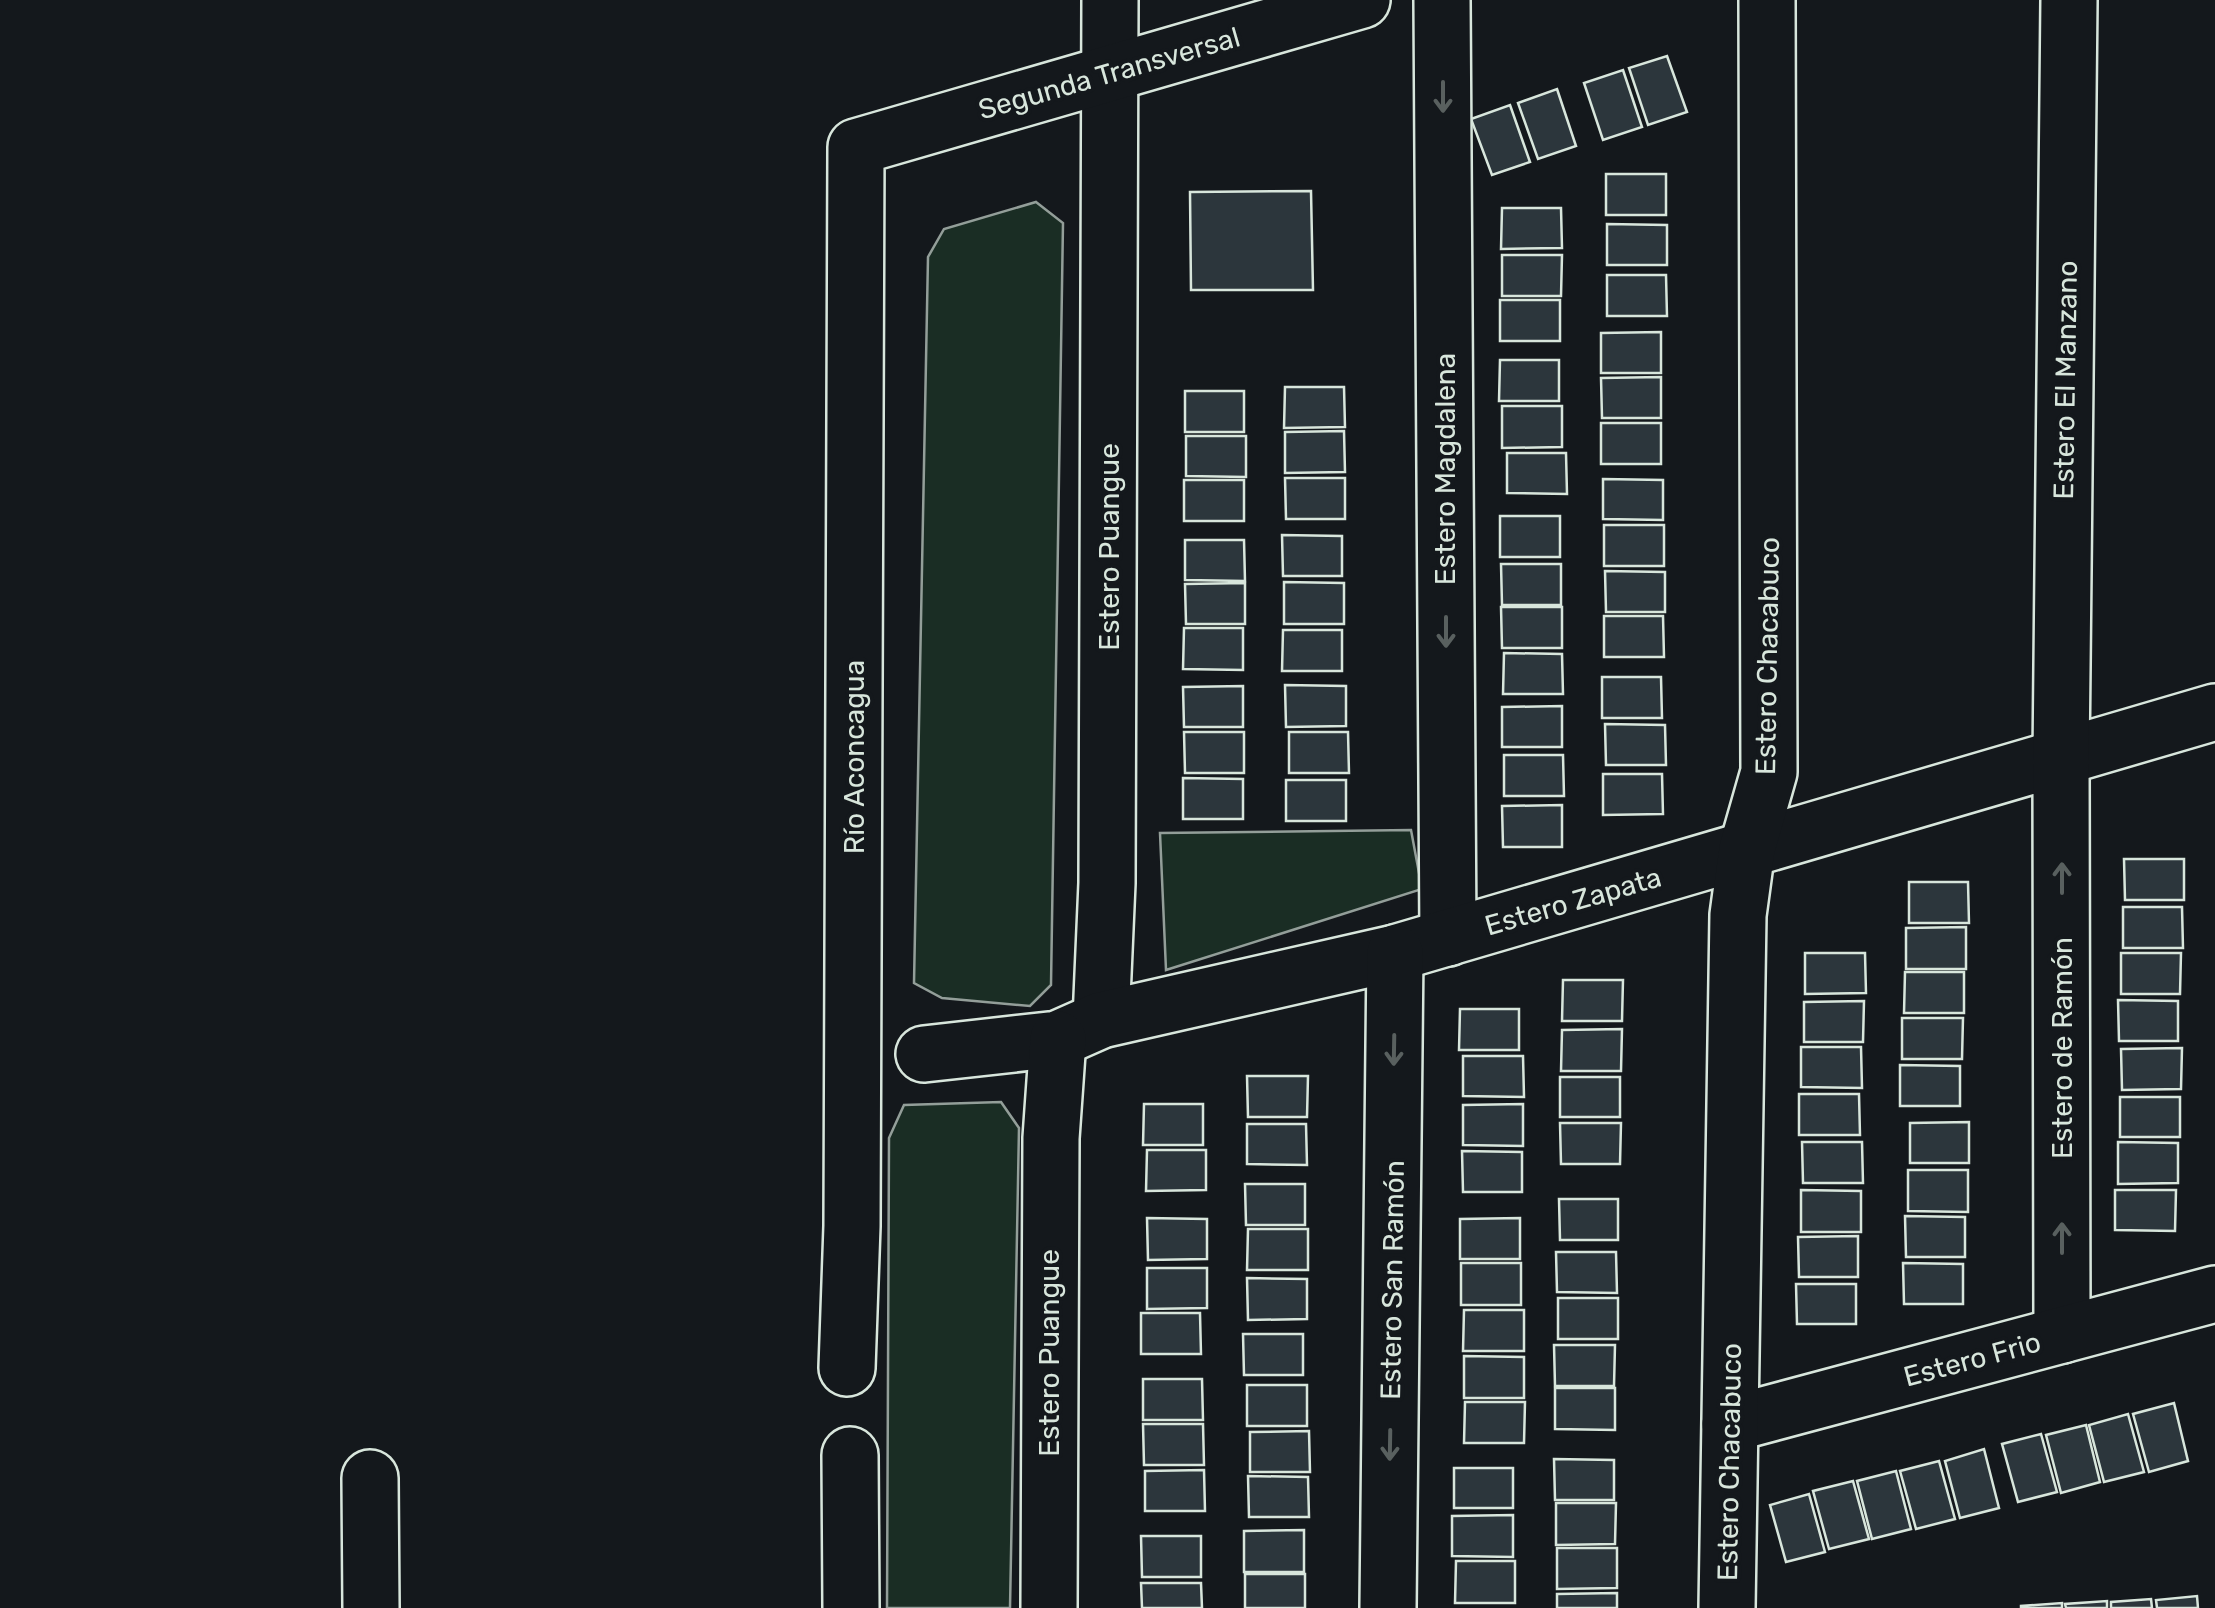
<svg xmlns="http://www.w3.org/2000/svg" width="2215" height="1608" font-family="Rubik,sans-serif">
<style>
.green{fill:#1a2d24;stroke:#939e99;stroke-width:2.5}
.building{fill:#2c363c;stroke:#d8e6dc;stroke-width:2.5}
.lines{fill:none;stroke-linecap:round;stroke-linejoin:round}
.minor-casing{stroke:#d8e6dc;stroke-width:60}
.minor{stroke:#14181c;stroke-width:55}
.oneway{stroke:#59605f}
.labels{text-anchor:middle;stroke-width:8;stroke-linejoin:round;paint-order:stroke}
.street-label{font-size:28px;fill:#d8e6dc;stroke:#14181c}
</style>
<rect width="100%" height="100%" fill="#14181c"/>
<g class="green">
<polygon points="1036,202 1063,223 1051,985 1030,1006 942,998 914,983 928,257 944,229"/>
<polygon points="1411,830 1422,889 1166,970 1160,833"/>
<polygon points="1001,1102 1019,1128 1010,1608 887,1608 889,1138 904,1105"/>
</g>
<g class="building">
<polygon points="1667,56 1687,112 1648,125 1629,68"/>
<polygon points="1623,70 1642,127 1603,140 1584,83"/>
<polygon points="1557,89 1576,146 1538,159 1518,103"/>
<polygon points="1510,105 1530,162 1492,175 1471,119"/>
<rect x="1606" y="174" width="60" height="41"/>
<polygon points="1311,191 1313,290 1191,290 1190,192"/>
<polygon points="1502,208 1561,208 1562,248 1501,249"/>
<polygon points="1607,224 1667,225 1667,265 1607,265"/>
<polygon points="1502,255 1562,255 1561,296 1502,296"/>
<polygon points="1607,275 1666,275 1667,316 1607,316"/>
<rect x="1500" y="300" width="60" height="41"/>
<polygon points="1661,332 1661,373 1601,373 1601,333"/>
<polygon points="1500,360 1559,360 1559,401 1499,401"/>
<polygon points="1661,377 1661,418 1602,418 1601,378"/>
<polygon points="1285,387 1344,387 1345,427 1284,428"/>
<rect x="1185" y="391" width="59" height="41"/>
<polygon points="1502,406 1562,406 1562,447 1502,448"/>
<rect x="1601" y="423" width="60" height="41"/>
<polygon points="1344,431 1345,472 1285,473 1285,432"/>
<polygon points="1186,436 1246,436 1246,477 1186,476"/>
<polygon points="1507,453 1566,453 1567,494 1507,493"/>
<polygon points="1285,478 1345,478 1345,519 1286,519"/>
<polygon points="1603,479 1663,480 1663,520 1603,519"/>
<rect x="1184" y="480" width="60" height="41"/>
<rect x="1500" y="516" width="60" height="41"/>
<rect x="1604" y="525" width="60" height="41"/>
<polygon points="1282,535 1342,536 1342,576 1283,576"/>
<polygon points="1185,540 1244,540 1245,581 1185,580"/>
<polygon points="1501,564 1561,564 1561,605 1502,605"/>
<polygon points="1605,571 1665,572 1665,612 1606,612"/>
<polygon points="1284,582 1344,583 1344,624 1284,624"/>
<polygon points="1245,583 1245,624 1186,624 1185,584"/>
<polygon points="1501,607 1562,607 1562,648 1502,648"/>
<polygon points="1604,616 1663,616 1664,657 1604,657"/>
<polygon points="1184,628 1243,628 1243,670 1183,669"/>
<polygon points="1283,630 1342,630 1342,671 1282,671"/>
<polygon points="1504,653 1562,654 1563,694 1503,694"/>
<polygon points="1602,677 1661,677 1662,718 1602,718"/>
<polygon points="1285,685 1346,686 1346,726 1286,727"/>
<polygon points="1243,686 1243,727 1184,727 1183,687"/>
<polygon points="1562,706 1562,747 1502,747 1502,707"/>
<polygon points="1605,724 1665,725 1666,765 1606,765"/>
<polygon points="1184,732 1244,732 1244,773 1185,773"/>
<polygon points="1289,732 1348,732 1349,773 1289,773"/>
<polygon points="1504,755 1563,755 1564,796 1504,796"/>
<polygon points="1603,774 1662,774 1663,814 1603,815"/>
<polygon points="1183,778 1243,779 1243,819 1183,819"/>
<rect x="1286" y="780" width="60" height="41"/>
<polygon points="1562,805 1562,847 1503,847 1502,806"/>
<polygon points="2124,859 2184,859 2184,900 2125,900"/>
<polygon points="1909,882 1968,882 1969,923 1909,923"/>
<polygon points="2123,907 2182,907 2183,948 2123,948"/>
<polygon points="1966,927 1966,969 1906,969 1906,928"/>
<polygon points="1805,953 1865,953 1866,993 1805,994"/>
<polygon points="2121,953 2181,953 2180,994 2121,994"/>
<polygon points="1905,972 1964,972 1964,1013 1904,1013"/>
<polygon points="1563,980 1623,980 1622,1021 1562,1021"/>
<polygon points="2118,1000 2178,1001 2178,1041 2119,1041"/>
<polygon points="1864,1001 1863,1042 1804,1042 1804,1002"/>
<polygon points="1460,1009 1519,1009 1519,1050 1459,1050"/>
<polygon points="1902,1018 1963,1018 1962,1059 1902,1059"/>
<polygon points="1622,1029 1621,1071 1561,1071 1562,1030"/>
<polygon points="1801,1047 1861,1047 1862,1088 1801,1087"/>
<polygon points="2182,1048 2181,1089 2122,1090 2121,1049"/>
<polygon points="1463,1056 1523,1056 1524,1097 1463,1096"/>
<polygon points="1900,1065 1960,1066 1960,1106 1900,1106"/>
<polygon points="1247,1076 1308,1076 1307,1117 1248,1117"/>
<rect x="1560" y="1077" width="60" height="40"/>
<polygon points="1799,1094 1859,1094 1860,1135 1799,1135"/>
<rect x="2120" y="1097" width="60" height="40"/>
<polygon points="1144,1104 1203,1104 1203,1145 1143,1145"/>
<polygon points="1523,1104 1523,1146 1463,1145 1463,1105"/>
<polygon points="1969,1122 1969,1163 1910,1163 1910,1123"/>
<polygon points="1560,1123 1621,1123 1620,1164 1561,1164"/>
<polygon points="1247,1124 1306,1124 1307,1165 1247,1164"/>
<polygon points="1802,1142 1862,1142 1863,1183 1803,1183"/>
<polygon points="2118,1142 2178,1143 2178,1183 2118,1184"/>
<polygon points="1147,1150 1206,1150 1206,1190 1146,1191"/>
<polygon points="1462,1151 1522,1152 1522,1192 1463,1192"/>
<polygon points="1908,1170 1968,1170 1968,1212 1908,1211"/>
<polygon points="1245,1184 1305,1184 1305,1225 1246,1225"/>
<polygon points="1801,1190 1861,1191 1861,1232 1801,1232"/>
<polygon points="2115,1190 2176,1190 2175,1231 2115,1230"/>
<polygon points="1559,1199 1618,1199 1618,1240 1560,1240"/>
<polygon points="1905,1216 1965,1217 1965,1257 1906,1257"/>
<polygon points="1147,1218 1207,1219 1207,1259 1148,1260"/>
<polygon points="1520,1218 1520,1259 1460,1259 1460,1219"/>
<polygon points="1248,1229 1308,1229 1308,1270 1247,1270"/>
<polygon points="1858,1236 1858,1277 1799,1277 1798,1237"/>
<polygon points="1556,1252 1616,1252 1617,1293 1557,1292"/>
<rect x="1461" y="1263" width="60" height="42"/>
<polygon points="1903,1263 1963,1264 1963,1304 1904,1304"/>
<polygon points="1147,1268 1207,1268 1207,1308 1147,1309"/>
<polygon points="1247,1278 1307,1279 1307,1319 1248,1320"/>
<polygon points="1796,1284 1856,1284 1856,1324 1797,1324"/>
<rect x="1558" y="1298" width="60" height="41"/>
<polygon points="1464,1310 1524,1310 1524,1351 1463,1351"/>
<polygon points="1141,1313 1200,1313 1201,1354 1141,1354"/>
<polygon points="1243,1334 1303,1334 1303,1375 1244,1375"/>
<polygon points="1554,1345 1615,1345 1614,1386 1555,1386"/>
<polygon points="1464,1356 1524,1357 1524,1398 1464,1398"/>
<polygon points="1143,1379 1202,1379 1203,1420 1143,1420"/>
<rect x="1247" y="1385" width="60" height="41"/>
<polygon points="1555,1388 1615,1388 1615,1430 1555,1429"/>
<polygon points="1465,1402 1525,1402 1524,1443 1464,1443"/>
<polygon points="2174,1403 2188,1461 2149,1472 2133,1414"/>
<polygon points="2128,1414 2144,1472 2104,1482 2089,1425"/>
<polygon points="1143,1424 1203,1424 1204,1465 1144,1465"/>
<polygon points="2086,1425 2100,1482 2061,1493 2046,1435"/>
<polygon points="1309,1431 1310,1472 1250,1472 1250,1432"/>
<polygon points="2041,1434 2057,1492 2018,1502 2002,1444"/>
<polygon points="1984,1449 1999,1508 1960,1518 1945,1461"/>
<polygon points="1554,1459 1614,1460 1614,1500 1555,1500"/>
<polygon points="1939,1461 1955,1519 1916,1529 1900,1471"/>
<rect x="1454" y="1468" width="59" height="40"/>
<polygon points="1204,1470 1205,1511 1145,1511 1145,1471"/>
<polygon points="1896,1471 1911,1529 1872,1539 1857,1481"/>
<polygon points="1248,1476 1308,1477 1309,1517 1249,1517"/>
<polygon points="1853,1481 1869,1539 1829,1549 1813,1491"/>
<polygon points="1809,1494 1825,1552 1786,1562 1770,1505"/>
<polygon points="1556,1503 1616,1503 1615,1544 1556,1545"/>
<polygon points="1513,1515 1513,1557 1452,1556 1452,1516"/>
<polygon points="1304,1530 1304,1572 1244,1572 1244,1531"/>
<polygon points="1141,1536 1201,1536 1201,1577 1142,1577"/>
<polygon points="1557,1548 1617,1548 1617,1588 1557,1589"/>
<polygon points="1456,1561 1515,1561 1515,1603 1455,1603"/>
<rect x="1245" y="1574" width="60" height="34"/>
<polygon points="1141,1583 1201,1583 1202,1608 1142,1608"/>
<polygon points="1617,1593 1617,1608 1557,1608 1557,1594"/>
<polygon points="2197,1596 2198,1608 2157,1608 2156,1600"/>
<polygon points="2151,1599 2152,1608 2111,1608 2111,1602"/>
<polygon points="2107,1601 2107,1608 2066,1608 2065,1604"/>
<polygon points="2062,1603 2062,1608 2021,1608 2021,1606"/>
</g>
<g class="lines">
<defs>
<g id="minor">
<polyline points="1442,0 1448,938"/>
<polyline points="1101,1020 1107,883 1110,0"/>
<polyline points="924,1054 1058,1039 1101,1020 1395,953 2215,712"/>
<polyline points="2062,1335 2061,760 2069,0"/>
<polyline points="847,1368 852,1226 856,147 1362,0"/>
<polyline points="1730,1424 2215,1294"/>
<polyline points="850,1455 851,1608"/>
<polyline points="370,1478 371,1608"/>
<polyline points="1049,1608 1051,1138 1058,1039"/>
<polyline points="1388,1608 1395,953"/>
<polyline points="1727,1608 1738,915 1747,849 1769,772 1767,0"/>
</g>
</defs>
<use href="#minor" class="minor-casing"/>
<use href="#minor" class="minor"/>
</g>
<defs><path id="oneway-shaft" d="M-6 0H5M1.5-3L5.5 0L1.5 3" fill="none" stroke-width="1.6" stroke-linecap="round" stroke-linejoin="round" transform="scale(2.5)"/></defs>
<g class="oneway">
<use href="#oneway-shaft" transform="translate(1443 97) rotate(90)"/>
<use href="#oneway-shaft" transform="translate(1446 632) rotate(90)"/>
<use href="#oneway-shaft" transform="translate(2062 878) rotate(-90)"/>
<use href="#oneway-shaft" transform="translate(1394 1050) rotate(91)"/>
<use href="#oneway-shaft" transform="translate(2062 1238) rotate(-90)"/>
<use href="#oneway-shaft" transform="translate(1390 1445) rotate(91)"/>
</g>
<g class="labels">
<g class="street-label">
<text transform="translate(1109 73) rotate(-16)" y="10">Segunda Transversal</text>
<text transform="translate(2065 380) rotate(-89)" y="10">Estero El Manzano</text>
<text transform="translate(1445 469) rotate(-90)" y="10">Estero Magdalena</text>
<text transform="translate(1109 547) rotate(-90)" y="10">Estero Puangue</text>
<text transform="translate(1767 656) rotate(-89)" y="10">Estero Chacabuco</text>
<text transform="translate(854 757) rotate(-90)" y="10">Río Aconcagua</text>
<text transform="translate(1573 901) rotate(-16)" y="10">Estero Zapata</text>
<text transform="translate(2062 1048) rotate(-90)" y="10">Estero de Ramón</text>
<text transform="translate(1392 1280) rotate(-89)" y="10">Estero San Ramón</text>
<text transform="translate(1049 1353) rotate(-90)" y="10">Estero Puangue</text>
<text transform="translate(1972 1359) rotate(-15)" y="10">Estero Frio</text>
<text transform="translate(1729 1462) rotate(-89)" y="10">Estero Chacabuco</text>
</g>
</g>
</svg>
